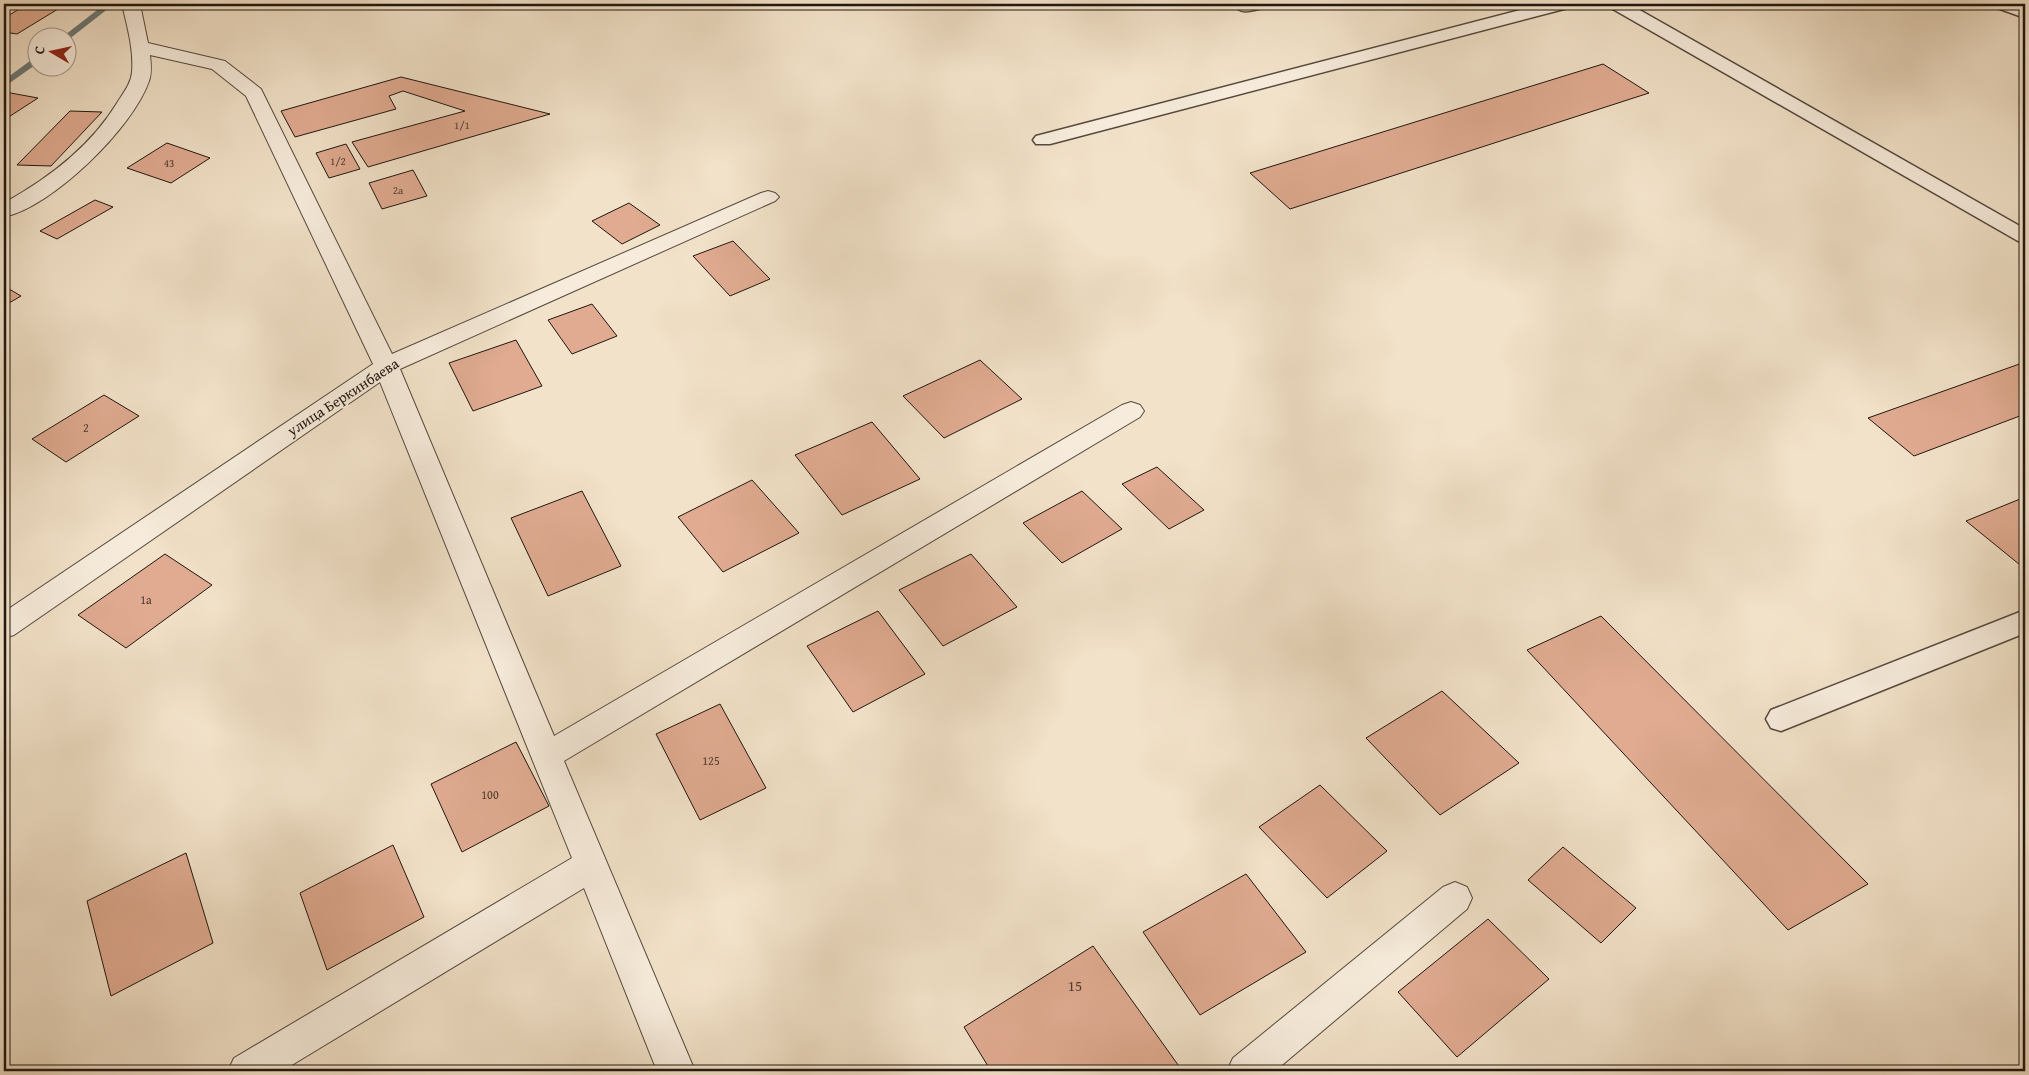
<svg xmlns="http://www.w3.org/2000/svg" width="2029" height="1075" font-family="'Gentium Book Plus',serif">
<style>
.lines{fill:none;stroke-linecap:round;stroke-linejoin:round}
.stream{fill:#6b7a78;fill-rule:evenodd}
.building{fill:#e0ab91;stroke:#201610}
.service-casing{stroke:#54493e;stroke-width:3}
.minor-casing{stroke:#54493e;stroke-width:2}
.service{fill:#f7ecdc;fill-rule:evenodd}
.minor{fill:#f7ecdc;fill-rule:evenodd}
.labels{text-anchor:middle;stroke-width:4;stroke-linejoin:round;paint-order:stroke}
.far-number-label{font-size:11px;fill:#503b30}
.number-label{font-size:12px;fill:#503b30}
.street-label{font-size:15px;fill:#201610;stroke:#f7ecdc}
.near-number-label{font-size:15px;fill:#503b30}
</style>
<rect width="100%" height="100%" fill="#f2e2c9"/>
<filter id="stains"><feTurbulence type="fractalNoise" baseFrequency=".004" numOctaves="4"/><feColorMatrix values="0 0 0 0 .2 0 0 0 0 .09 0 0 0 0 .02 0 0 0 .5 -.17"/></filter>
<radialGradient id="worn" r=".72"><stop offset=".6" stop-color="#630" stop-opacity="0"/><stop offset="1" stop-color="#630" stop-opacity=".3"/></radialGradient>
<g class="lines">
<g class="stream">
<polygon points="105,4 114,4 68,40 68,38 61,38"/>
<polygon points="38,55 38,63 4,87 4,80"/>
</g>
</g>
<g class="building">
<polygon points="28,4 58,9 17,34 4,32 4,18"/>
<polygon points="1603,64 1649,93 1290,209 1250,173"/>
<polygon points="401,77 550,114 368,167 352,142 465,111 403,91 389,96 396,109 295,137 281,111"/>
<polygon points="5,92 38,98 4,120"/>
<polygon points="70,111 102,112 51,166 17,165"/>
<polygon points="167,143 210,158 171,183 127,168"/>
<polygon points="346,144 360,169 329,178 316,153"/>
<polygon points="413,170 427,196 382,209 369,183"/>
<polygon points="95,200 113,207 57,239 40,231"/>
<polygon points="629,203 660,225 622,244 592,221"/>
<polygon points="733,241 770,279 730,296 693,256"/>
<polygon points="4,286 21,296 4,306"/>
<polygon points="592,304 617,336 572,354 548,320"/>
<polygon points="516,340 542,386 473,411 449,363"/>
<polygon points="980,360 1022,399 944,438 903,396"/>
<polygon points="2025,362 2025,414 1914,456 1868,418"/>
<polygon points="104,395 139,416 66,462 32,439"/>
<polygon points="872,422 920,479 842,515 795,455"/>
<polygon points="1157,467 1204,510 1169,529 1122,484"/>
<polygon points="752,480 799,533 723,572 678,517"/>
<polygon points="582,491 621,566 548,596 511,518"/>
<polygon points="1082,491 1122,529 1062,563 1023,523"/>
<polygon points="2025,497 2025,569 1966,521"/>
<polygon points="165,554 212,585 126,648 78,615"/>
<polygon points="971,554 1017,607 943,646 899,590"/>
<polygon points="878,611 925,674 853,712 807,646"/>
<polygon points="1601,616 1868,884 1788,930 1527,650"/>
<polygon points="1442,691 1519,763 1440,815 1366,738"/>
<polygon points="720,704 766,788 700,820 656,734"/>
<polygon points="516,742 549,806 462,852 431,784"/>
<polygon points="1320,785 1387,851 1327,898 1259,827"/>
<polygon points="393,845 424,917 327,970 300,893"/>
<polygon points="1563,847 1636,908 1601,943 1528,880"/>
<polygon points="186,853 213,943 111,996 87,901"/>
<polygon points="1246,874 1306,952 1200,1015 1143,932"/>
<polygon points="1488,919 1549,979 1457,1057 1398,992"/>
<polygon points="1093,946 1181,1069 1178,1071 991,1071 964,1027"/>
</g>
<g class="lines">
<defs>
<g id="service">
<path d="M1233 4H1264L1262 8C1251 11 1240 15 1233 4Z"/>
<polygon points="1543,4 1570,4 1568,8 1050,144 1036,144 1033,140 1036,136"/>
<polygon points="1609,4 1629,4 2025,229 2025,243 2018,241 1611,8"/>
<polygon points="1995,4 2017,4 2025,7 2025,18 1997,8"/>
<polygon points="2025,610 2025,633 1781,731 1771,728 1766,719 1771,710"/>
</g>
<g id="minor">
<path d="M122 4H140L148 43 225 61 261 89 392 354 761 193 768 191 775 193 779 197 775 201 400 369 554 736 1122 405 1131 402 1140 405 1144 411 1140 417 564 761 695 1071H657L584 888 282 1071H228L234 1058 572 858 380 382 14 635 4 638V612L373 364 246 96 212 69 150 55C151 64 152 73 149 81 133 128 52 207 4 217V203C49 178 90 147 117 103 123 93 131 84 132 72 134 50 127 26 122 4Z"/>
<polygon points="1455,882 1467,887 1472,898 1467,909 1275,1071 1227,1071 1233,1058 1443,887"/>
</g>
</defs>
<use href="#service" class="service-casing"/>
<use href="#minor" class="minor-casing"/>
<use href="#service" class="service"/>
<use href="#minor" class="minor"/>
</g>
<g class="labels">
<g class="far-number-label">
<text x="462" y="129">1/1</text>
<text x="338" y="165">1/2</text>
<text x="169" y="167">43</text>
<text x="398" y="194">2а</text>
</g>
<g class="number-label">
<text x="86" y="432">2</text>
<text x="146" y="604">1а</text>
<text x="711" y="765">125</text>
<text x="490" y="799">100</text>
</g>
<g class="street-label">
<text transform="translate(343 397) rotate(-33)" y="5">улица Беркинбаева</text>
</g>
<g class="near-number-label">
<text x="1075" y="991">15</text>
</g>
</g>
<rect width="2029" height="1075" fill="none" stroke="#f2e2c9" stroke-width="20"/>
<rect x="5" y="5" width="2019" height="1065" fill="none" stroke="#201610" stroke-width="2.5"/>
<rect x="10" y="10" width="2009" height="1055" fill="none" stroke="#201610"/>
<g transform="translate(52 52) rotate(279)"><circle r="24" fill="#f7ecdc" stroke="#a1968a"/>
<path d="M0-4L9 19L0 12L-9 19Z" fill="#8f2418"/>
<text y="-8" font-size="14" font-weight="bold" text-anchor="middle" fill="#201610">С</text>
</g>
<rect width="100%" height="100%" filter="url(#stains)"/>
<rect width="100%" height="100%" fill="url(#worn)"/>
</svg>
